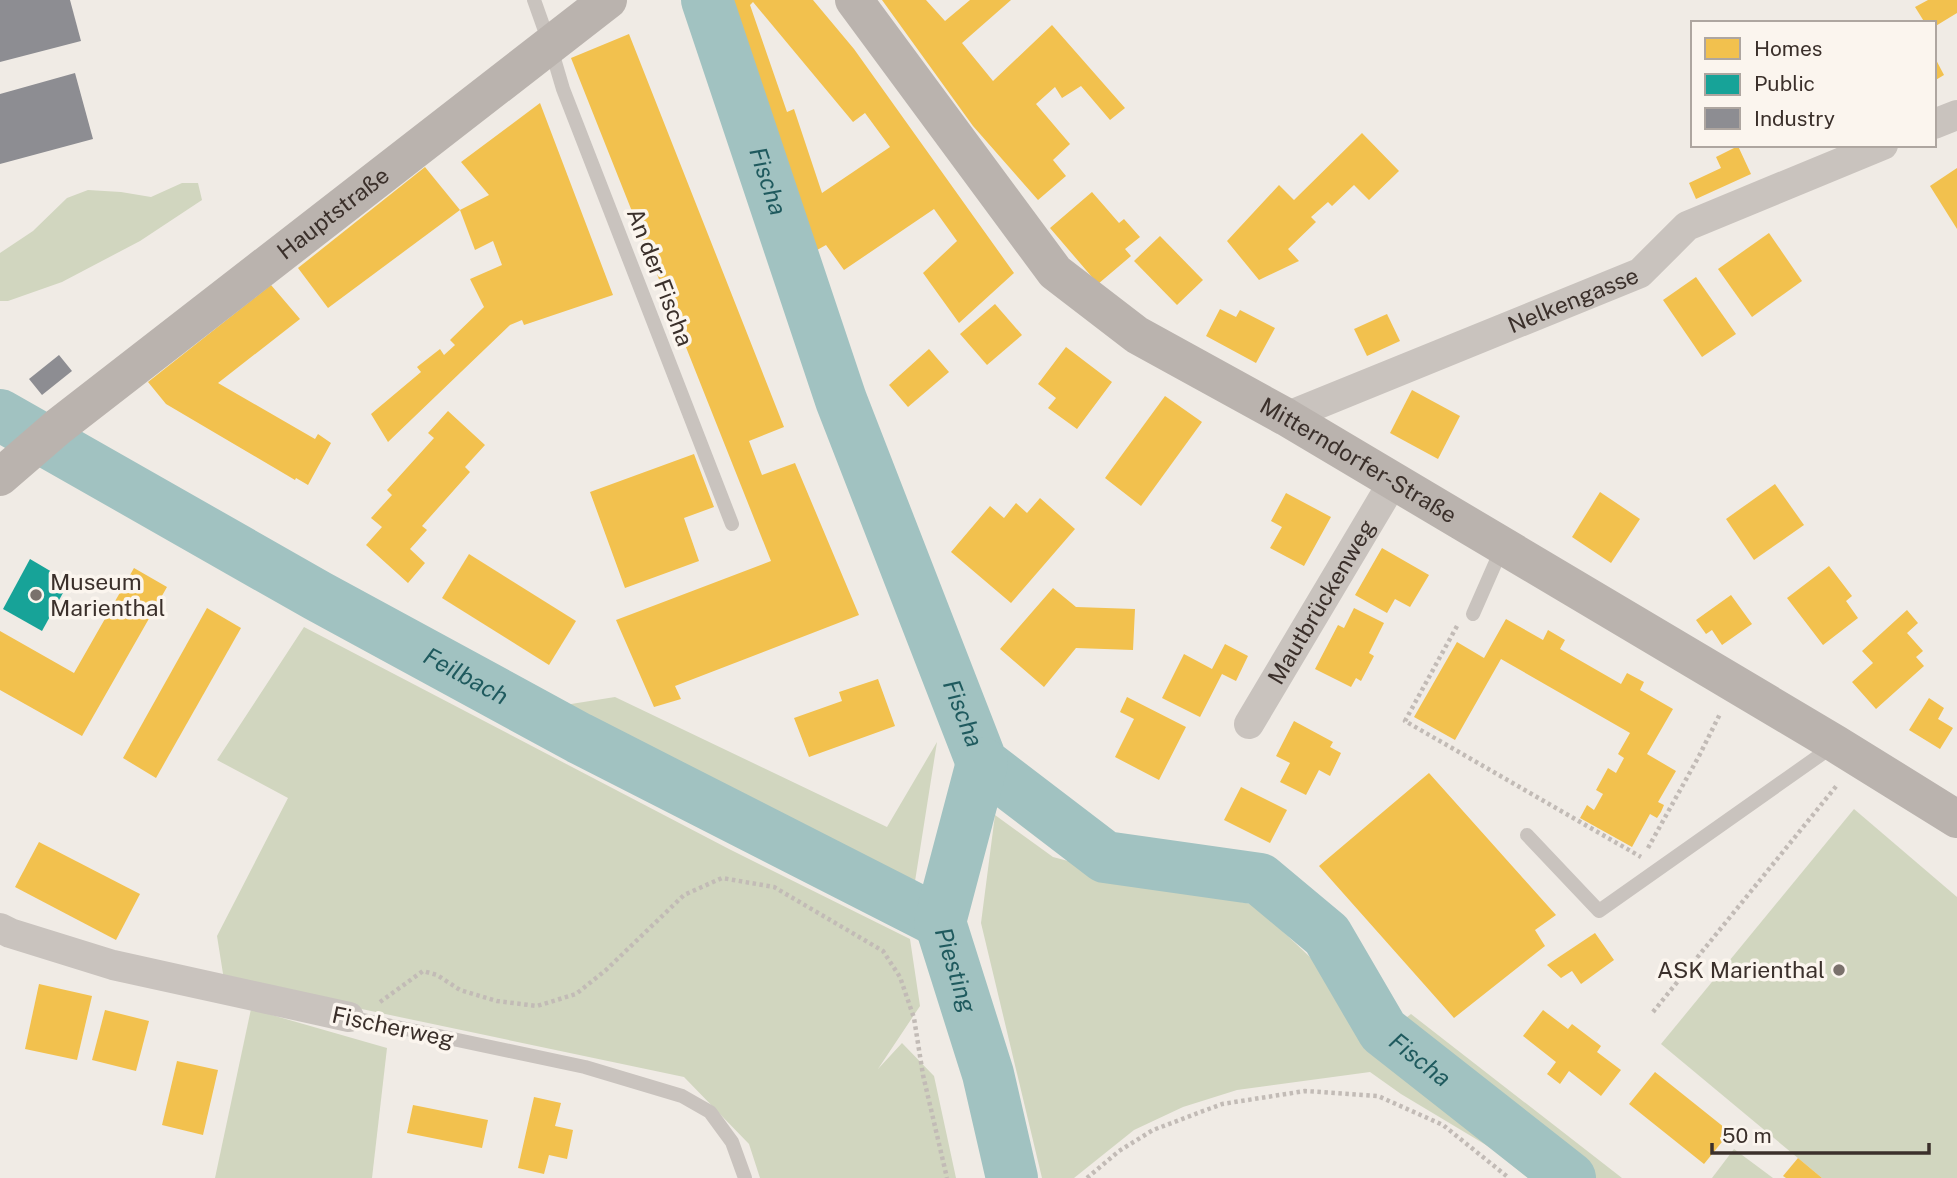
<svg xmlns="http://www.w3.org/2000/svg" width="1957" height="1178" font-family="'Public Sans',sans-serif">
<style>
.green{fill:#d1d6bf}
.homes{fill:#f2c14e;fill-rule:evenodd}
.public{fill:#17a398}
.industry{fill:#8d8d92}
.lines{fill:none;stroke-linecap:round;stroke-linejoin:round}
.river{stroke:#a1c2c1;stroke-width:52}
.path{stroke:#c2bbb6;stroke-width:4.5;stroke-dasharray:3.5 3.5;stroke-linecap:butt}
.lane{stroke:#c9c3be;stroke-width:14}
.street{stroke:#c9c3be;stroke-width:30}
.secondary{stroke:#bab3ae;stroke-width:38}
.poi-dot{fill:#7a716c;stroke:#fbf5ee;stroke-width:2.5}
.labels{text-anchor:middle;stroke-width:7;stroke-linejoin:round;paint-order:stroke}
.street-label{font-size:23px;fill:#3b302b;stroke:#fbf5ee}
.poi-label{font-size:23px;fill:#3b302b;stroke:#fbf5ee;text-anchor:start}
.water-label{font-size:24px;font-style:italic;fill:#1f5a5e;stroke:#fbf5ee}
</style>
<rect width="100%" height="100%" fill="#f0ebe5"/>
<g class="green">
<polygon points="182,183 198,183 202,200 140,241 62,282 8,301 0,301 0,253 33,231 67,198 88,190 121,192 151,197"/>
<polygon points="0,395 25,407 0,429"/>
<polygon points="304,627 729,849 910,939 920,1006 878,1069 902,1043 934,1076 956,1178 760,1178 749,1144 684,1077 224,980 217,936 288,798 217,760"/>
<polygon points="615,697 887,827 937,742 913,894 546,708"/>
<polygon points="1854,809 1957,897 1957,1178 1822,1178 1661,1044"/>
<polygon points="995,815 1053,857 1151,883 1255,905 1331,977 1371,1045 1411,1014 1622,1178 1528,1178 1491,1148 1401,1094 1370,1072 1237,1090 1183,1107 1134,1130 1074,1178 1042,1178 981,923"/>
<polygon points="251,1009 387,1048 372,1178 215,1178"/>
<polygon points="1734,1149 1773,1178 1712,1178"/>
</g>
<g class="homes">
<path d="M724 0H813L854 49 1014 273 959 323 923 273 957 241 934 209 844 270 826 245 810 254ZM753 2 853 122 865 113 890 147 822 193 794 109 787 112 750 5Z"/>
<polygon points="882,0 926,0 945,21 970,0 1011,0 962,43 993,81 1052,25 1125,108 1110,120 1081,86 1062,98 1055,87 1036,104 1070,144 1053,160 1066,176 1038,200 973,126"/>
<polygon points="1928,0 1957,0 1957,13 1934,27 1934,23 1925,23 1915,7"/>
<polygon points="629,34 784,427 749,441 762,475 795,463 859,615 675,686 681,699 654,707 616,620 771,561 571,58"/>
<polygon points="1934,56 1944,75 1934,81"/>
<polygon points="540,103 613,295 524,325 522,320 510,325 388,442 371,414 421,372 417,367 440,349 444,355 455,345 450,340 484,307 470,279 502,265 493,241 475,250 460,210 489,195 461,162"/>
<polygon points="1362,133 1399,171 1369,200 1354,185 1332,206 1328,202 1311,217 1316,222 1288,249 1299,261 1259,280 1227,241 1279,185 1294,200"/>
<polygon points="1738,146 1751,174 1696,199 1689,183 1721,168 1716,157"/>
<polygon points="425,167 460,210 328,308 298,268"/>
<polygon points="1957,168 1957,229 1930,186"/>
<polygon points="1092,192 1119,223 1124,219 1140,237 1125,249 1131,256 1098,284 1050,228"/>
<polygon points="1769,233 1802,281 1752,317 1718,269"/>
<polygon points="1160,236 1203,280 1177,305 1134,261"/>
<polygon points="1696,277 1736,334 1702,357 1663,300"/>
<polygon points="271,285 300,319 218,383 315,439 318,434 331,443 308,485 296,478 295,480 166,404 148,382"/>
<polygon points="995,304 1022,335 987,365 960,334"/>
<polygon points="1220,309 1236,317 1240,310 1275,328 1256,363 1206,336"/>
<polygon points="1387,314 1400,341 1367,356 1354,329"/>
<polygon points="1066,347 1112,382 1077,429 1048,408 1056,398 1038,384"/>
<polygon points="929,349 949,372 908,407 889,385"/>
<polygon points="1412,390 1460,416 1438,459 1390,433"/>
<polygon points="1165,396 1202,422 1141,506 1105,478"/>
<polygon points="448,411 485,445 465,467 470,472 422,526 427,530 410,549 425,563 408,583 366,545 382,527 371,518 392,495 387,490 434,438 428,433"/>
<polygon points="694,454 714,507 684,518 699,561 625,588 590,492"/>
<polygon points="1775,484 1804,525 1754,560 1726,519"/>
<polygon points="1600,492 1640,519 1611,563 1572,537"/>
<polygon points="1286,493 1331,517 1304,566 1270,548 1282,527 1271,521"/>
<polygon points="1040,498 1075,529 1011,603 951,552 990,506 1004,518 1016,503 1027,513"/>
<polygon points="1382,548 1429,575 1410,607 1395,599 1387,613 1355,595"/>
<polygon points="469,554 576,621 549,665 442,598"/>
<polygon points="1829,566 1852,596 1846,601 1858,618 1823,645 1787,598"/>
<polygon points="134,568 167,587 82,736 0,690 0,631 74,673"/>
<polygon points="1053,588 1076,607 1135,609 1133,650 1076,648 1044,687 1000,649"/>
<polygon points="1731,595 1752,624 1722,645 1712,630 1706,634 1696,620"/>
<polygon points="207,608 241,628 156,778 123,758"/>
<polygon points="1354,608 1384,623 1369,653 1374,656 1361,681 1356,678 1351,687 1315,669 1338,625 1344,628"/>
<polygon points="1907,610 1918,623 1907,633 1923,651 1916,657 1924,666 1876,709 1852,682 1873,663 1862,651"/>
<polygon points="1506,619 1543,640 1548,630 1565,640 1560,649 1621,684 1627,673 1644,682 1640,690 1673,709 1647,754 1676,771 1658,802 1664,805 1661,812 1657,818 1650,814 1632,847 1580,818 1587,805 1594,810 1603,794 1596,790 1608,768 1616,773 1624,758 1618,754 1630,733 1501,659 1455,740 1414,717 1457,642 1484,658"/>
<polygon points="1225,644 1248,656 1236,681 1222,674 1200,717 1162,698 1184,654 1212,669"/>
<polygon points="878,679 895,726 809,757 794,718 842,701 839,692"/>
<polygon points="1127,697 1186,727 1159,780 1115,757 1134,719 1120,712"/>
<polygon points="1929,698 1944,708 1938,719 1953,728 1940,749 1909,730"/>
<polygon points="1294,721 1333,742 1330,747 1341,753 1330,776 1319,770 1306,795 1280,782 1290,763 1276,756"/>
<polygon points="1429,773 1556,915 1535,930 1545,946 1454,1018 1319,866"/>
<polygon points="1241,787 1287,810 1270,843 1224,820"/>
<polygon points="39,842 140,894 116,940 15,887"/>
<polygon points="1595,933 1614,960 1581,984 1572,971 1561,978 1547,965"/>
<polygon points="39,984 92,996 77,1060 25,1049"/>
<polygon points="105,1010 149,1021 136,1071 92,1060"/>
<polygon points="1543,1010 1568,1029 1572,1024 1601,1046 1597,1052 1621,1070 1601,1096 1569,1071 1560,1084 1547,1074 1556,1062 1523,1036"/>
<polygon points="177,1061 218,1070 203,1135 162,1125"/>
<polygon points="1655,1072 1730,1132 1704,1164 1629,1104"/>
<polygon points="534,1097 561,1103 555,1126 573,1130 567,1159 549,1155 544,1174 518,1168"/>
<polygon points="413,1105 488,1120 482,1148 407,1133"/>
<polygon points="1798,1158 1822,1178 1786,1178 1783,1176"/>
</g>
<polygon class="public" points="30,559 69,582 42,631 3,609"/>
<g class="industry">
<polygon points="0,0 70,0 81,41 0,62"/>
<polygon points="75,73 93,139 0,164 0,94"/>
<polygon points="59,355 72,371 42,395 29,379"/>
</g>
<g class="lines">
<g class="river">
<path id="s1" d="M707 0 841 400 982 763 1105 857 1260 879 1327 935 1383 1031 1570 1178"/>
<path id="s2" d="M0 415 318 596 579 738 940 922"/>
<path id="s3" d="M982 763 940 922 988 1074 1012 1178"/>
</g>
<g class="path">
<polyline points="1457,626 1405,721 1641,857"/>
<polyline points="1648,848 1699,756 1720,714"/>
<polyline points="380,1002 423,971 437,975 460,990 497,1001 537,1006 576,994 606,970 684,895 722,878 774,887 883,951 900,977 914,1018 923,1075 947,1178"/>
<polyline points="1653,1012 1838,784"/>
<polyline points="1087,1178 1119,1151 1153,1130 1222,1104 1305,1091 1378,1096 1443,1125 1509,1178"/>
</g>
<g class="lane">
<polyline points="534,0 550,45 563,89 732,524"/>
<polyline points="1473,614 1502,548"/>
<polyline points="1527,835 1599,911 1833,746"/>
<polyline points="349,1017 585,1067 682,1096 710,1112 732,1142 745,1178"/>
</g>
<g class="street">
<polyline points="1934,124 1957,115"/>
<path id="s4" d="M1286 417 1640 273 1687 226 1883 145"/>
<path id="s5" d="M1249 724 1393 482"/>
<polyline points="0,928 10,933 113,965 349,1017"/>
</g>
<g class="secondary">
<path id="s6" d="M854 0 1055 272 1137 335 1286 417 1836 744 1957 819"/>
<path id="s7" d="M0 477 59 426 608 0"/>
</g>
</g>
<g class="poi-dot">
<circle cx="36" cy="595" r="7"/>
<circle cx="1839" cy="970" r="7"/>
</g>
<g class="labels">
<g class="street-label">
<text dy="8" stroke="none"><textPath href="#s7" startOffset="425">Hauptstraße</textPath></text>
<text transform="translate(660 277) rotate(69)" y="8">An der Fischa</text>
<text dy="8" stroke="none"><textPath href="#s4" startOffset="310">Nelkengasse</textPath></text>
<text dy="8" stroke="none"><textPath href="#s6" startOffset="696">Mitterndorfer-Straße</textPath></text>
<text dy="8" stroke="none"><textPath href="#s5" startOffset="142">Mautbrückenweg</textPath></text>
<text transform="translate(393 1027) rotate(12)" y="8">Fischerweg</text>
</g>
<g class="poi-label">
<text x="50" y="590">Museum<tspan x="50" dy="26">Marienthal</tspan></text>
<text x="1825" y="978" text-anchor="end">ASK Marienthal</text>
</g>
<g class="water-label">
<text dy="8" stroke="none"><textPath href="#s1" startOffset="191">Fischa</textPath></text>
<text dy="8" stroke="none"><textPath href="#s2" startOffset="534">Feilbach</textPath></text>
<text dy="8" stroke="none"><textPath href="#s1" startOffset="758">Fischa</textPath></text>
<text dy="8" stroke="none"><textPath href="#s3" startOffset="215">Piesting</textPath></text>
<text dy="8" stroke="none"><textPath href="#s1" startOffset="1368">Fischa</textPath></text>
</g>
</g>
<rect x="1691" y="21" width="245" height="126" fill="#fbf5ee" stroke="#aea6a0" stroke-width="2"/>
<rect x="1705" y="38" width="35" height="21" fill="#f2c14e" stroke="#aea6a0" stroke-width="2"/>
<text x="1754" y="56" font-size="21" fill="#3b302b">Homes</text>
<rect x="1705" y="74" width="35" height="21" fill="#17a398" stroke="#aea6a0" stroke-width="2"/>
<text x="1754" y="91" font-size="21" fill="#3b302b">Public</text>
<rect x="1705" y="108" width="35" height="21" fill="#8d8d92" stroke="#aea6a0" stroke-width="2"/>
<text x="1754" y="126" font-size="21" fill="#3b302b">Industry</text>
<path d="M1712 1143v10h217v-10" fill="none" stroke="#3b302b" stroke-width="3.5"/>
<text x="1722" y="1143" font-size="21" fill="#3b302b" stroke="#fbf5ee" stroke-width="5" paint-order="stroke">50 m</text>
</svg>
